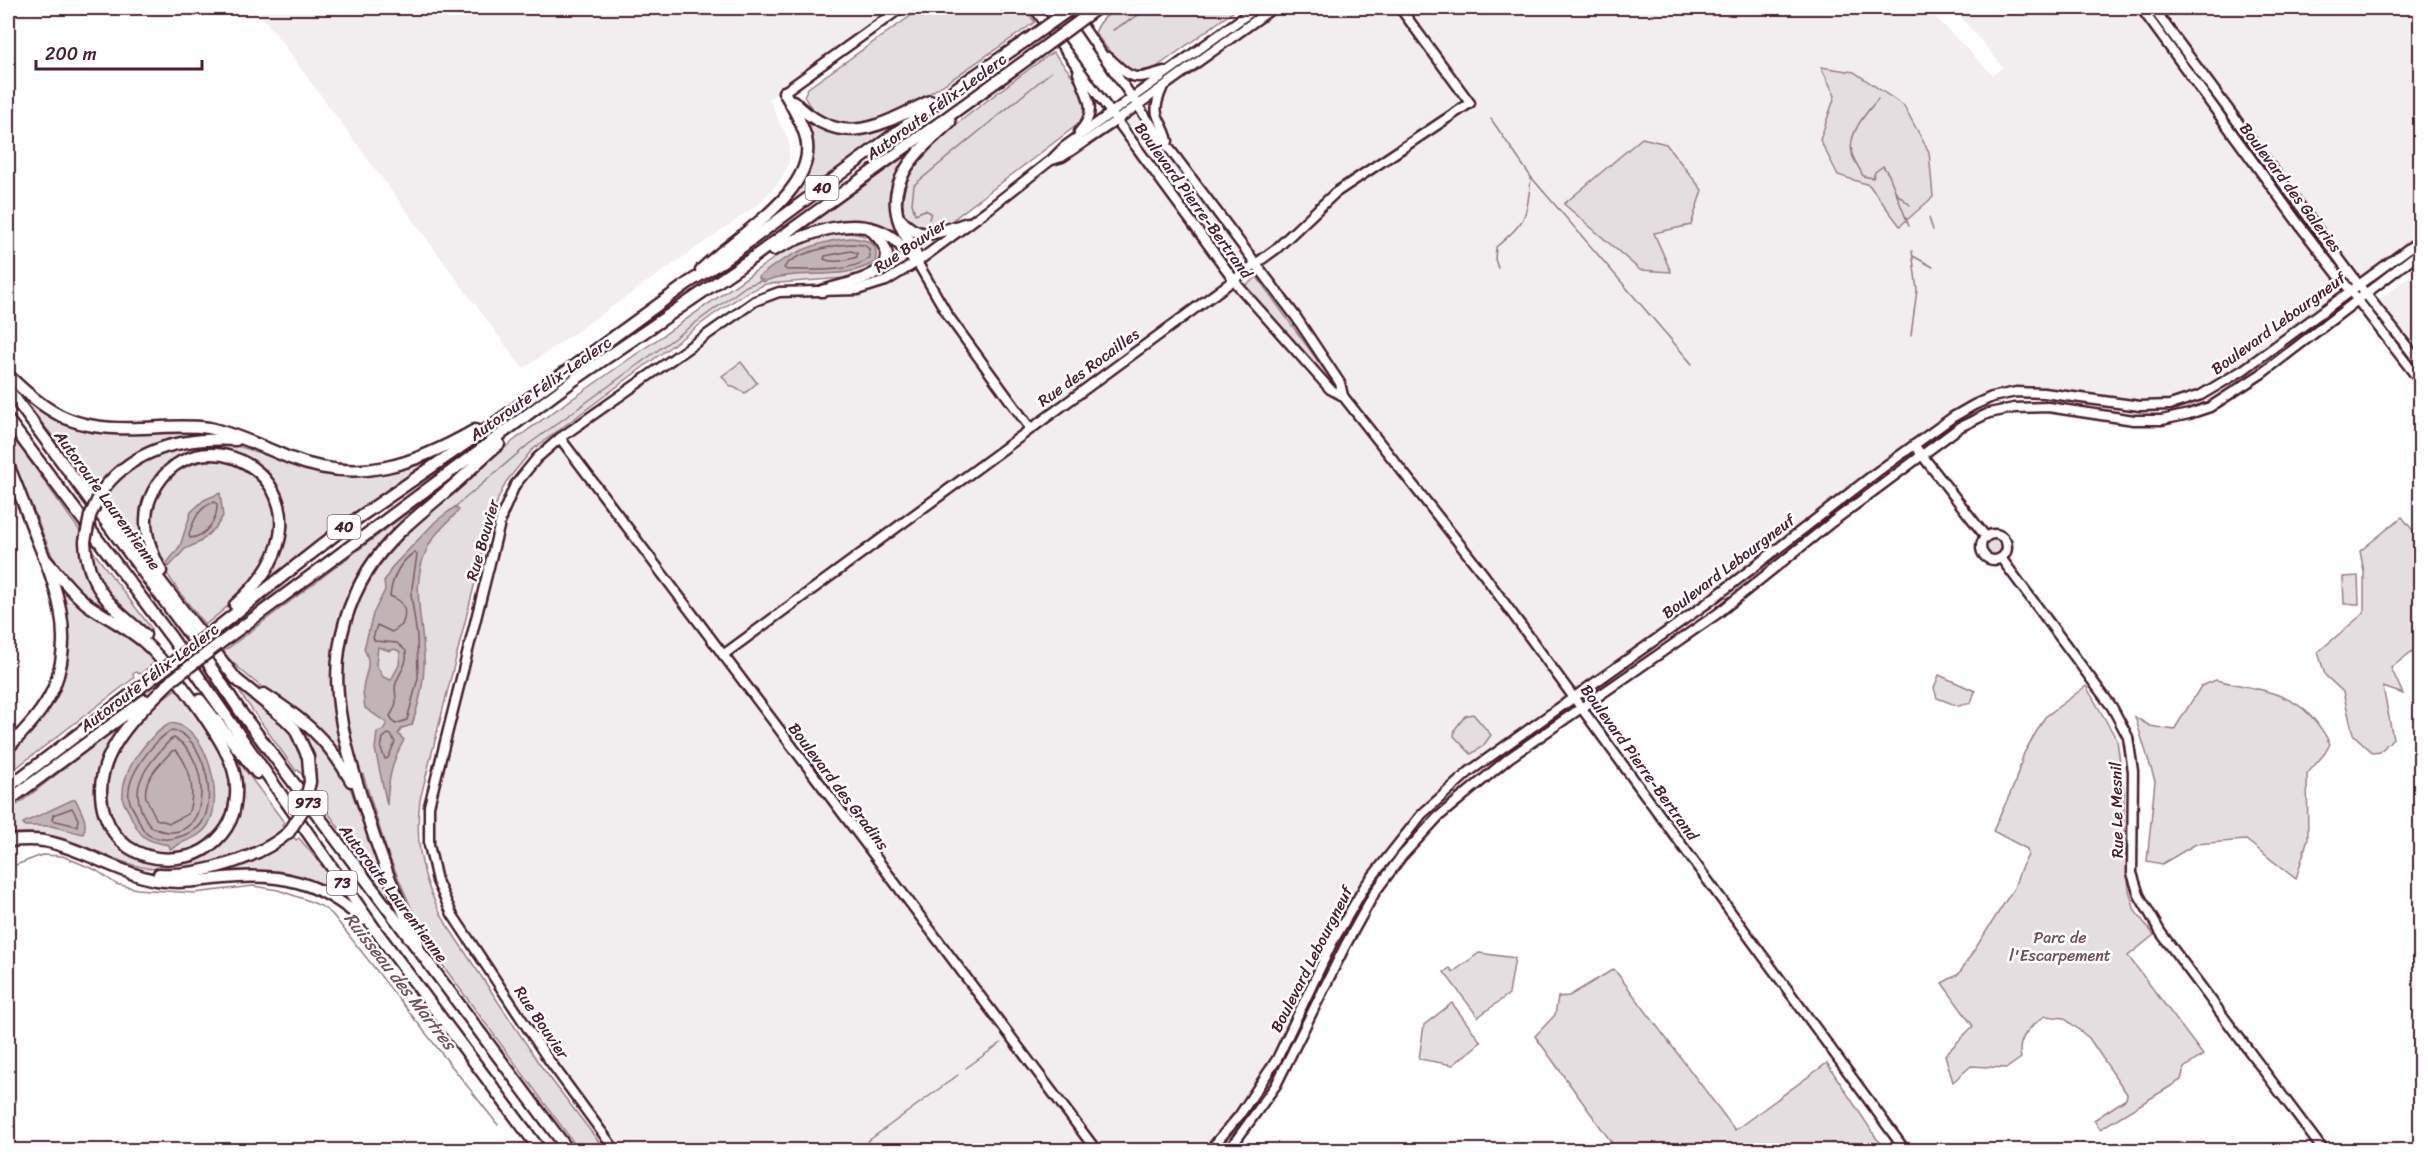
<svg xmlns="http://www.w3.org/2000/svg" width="2428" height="1158" font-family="Sriracha,sans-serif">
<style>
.built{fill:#f2eeef}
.green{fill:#e5dee0;stroke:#987e86;stroke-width:1.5}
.water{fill:#c1b3b6;stroke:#91787e;stroke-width:1.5;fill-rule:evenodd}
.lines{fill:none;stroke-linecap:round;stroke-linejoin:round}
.shore{stroke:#7a5a63;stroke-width:1.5}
.stream{stroke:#91787e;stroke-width:1.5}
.secondary-casing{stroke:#4a1f2b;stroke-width:13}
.highway-casing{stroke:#4a1f2b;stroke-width:15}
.secondary{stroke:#fff;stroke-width:8}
.highway{stroke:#fff;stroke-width:10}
.highway-bridge-casing{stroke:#4a1f2b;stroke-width:15;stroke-linecap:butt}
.highway-bridge{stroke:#fff;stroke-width:10}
.labels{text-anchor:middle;stroke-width:5;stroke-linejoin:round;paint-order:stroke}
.shield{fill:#fff;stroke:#80626b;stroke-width:1.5}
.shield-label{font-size:15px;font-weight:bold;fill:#4a1f2b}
.street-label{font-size:16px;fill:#4a1f2b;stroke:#fff}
.park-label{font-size:16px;fill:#714f58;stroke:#fff}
.water-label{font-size:18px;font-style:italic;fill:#74535c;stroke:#fff}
</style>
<rect width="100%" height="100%" fill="#fff"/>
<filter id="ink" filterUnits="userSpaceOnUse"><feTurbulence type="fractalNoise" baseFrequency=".0167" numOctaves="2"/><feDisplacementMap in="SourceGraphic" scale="12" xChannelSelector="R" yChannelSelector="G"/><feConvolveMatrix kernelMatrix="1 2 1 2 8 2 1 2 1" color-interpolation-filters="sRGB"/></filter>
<g filter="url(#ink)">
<g class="built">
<polygon points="256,8 893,8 769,99 789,142 790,161 780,181 759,204 523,369"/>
<polygon points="1274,8 1926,8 1993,75 2003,67 1953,8 2141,8 2351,291 2201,395 2170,405 2016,392 1974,405 1440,797 1371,877 1276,1059 1210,1150 613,1150 452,914 429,845 429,806 479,611 515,485 537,458 768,296 886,281 1051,160"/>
<polygon points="2153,8 2420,8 2420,240 2358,284"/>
<polygon points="2420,268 2420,378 2374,303"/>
</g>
<g class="green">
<path d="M922 8H1024L1035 22C1013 38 990 53 967 69 929 94 836 163 804 96L808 88Z"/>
<path d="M1118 8H1238L1147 74C1122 72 1109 51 1095 33 1099 21 1107 14 1118 8Z"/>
<path d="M1053 52C1068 71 1096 97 1081 122L951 221C936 228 922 234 909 221 893 205 911 169 921 153 928 143 943 135 953 127 986 101 1019 76 1053 52Z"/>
<polygon points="1821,67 1854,72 1904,106 1929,152 1933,197 1900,226 1869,185 1838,175 1820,140 1835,96"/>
<path d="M803 117 819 127 832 132 905 117 906 120 783 208 782 206C813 172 819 162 803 117Z"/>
<polygon points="1642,138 1666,144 1702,190 1691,225 1654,233 1671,272 1640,270 1564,204"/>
<path d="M914 150C890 181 880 199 901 236 867 213 834 220 798 233Z"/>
<path d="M847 233C866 234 889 240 876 265L863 273 844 278 766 284 746 293 713 315 532 450 506 482 498 499 488 531 420 800C414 844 424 887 447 925L541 1066 605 1150H579L438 959 420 928 387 852 363 774H360C344 717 334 666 356 609 376 556 419 522 460 487 478 472 494 456 512 442 544 417 579 395 612 371 668 332 724 293 780 254 800 241 823 235 847 233Z"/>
<polygon points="1257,277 1336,386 1333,386 1245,286"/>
<polygon points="741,362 757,383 745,393 729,385 722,376"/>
<path d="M19 390 66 422 213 433 212 435C153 438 142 453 98 489L94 483 91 484 17 392Z"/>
<polygon points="8,430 82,534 83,570 98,599 111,612 109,615 81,594 52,556 8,448"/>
<path d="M220 443C250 447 275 459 304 469 346 483 385 476 426 462L427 464 264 585 262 583C293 543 299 482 245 457 234 453 220 448 209 451 202 452 194 456 187 458 172 463 159 471 152 485 147 496 149 540 149 554L146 556 102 498C118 477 142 455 168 449 185 445 203 445 220 443Z"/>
<path d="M211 460C238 462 245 465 262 485 271 495 273 501 275 514 284 562 238 599 205 625 178 589 135 545 156 497 167 472 186 464 211 460Z"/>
<path d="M430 496 381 545 333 656V702L344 754 341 755C308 713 258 692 223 652Z"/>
<polygon points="2402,517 2420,539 2420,645 2391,668 2403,694 2383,687 2393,738 2380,752 2373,753 2353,734 2343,692 2325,675 2318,652 2364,613 2364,572 2360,551"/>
<circle cx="1994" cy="547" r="13"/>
<path d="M89 546 152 629 148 632C116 606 96 588 89 546Z"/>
<polygon points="2358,576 2359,604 2344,604 2343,577"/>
<path d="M61 584 140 645 142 650 154 658 155 662 140 674 136 672 133 674 134 678 8 774V755C58 700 83 661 59 585Z"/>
<polygon points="1939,675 1975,691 1971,703 1958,706 1937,698 1934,688"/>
<path d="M2216 680C2267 692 2304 691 2330 744L2325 753 2307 774 2308 838 2296 879 2246 840 2196 844 2162 864 2147 861 2155 781 2135 717 2150 726 2174 730 2201 686Z"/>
<path d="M2086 686 2117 740 2124 791V833L2129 890 2135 911 2154 935 2128 956 2203 1055 2184 1068 2181 1080 2100 1129 2094 1120 2126 1099 2127 1094 2089 1038 2064 1018 2045 1016C2031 1026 2016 1038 2021 1058L2007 1068 1971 1066 1953 1082 1945 1055 1973 1026 1942 983 1959 974 2014 888 2021 868 2028 855 2027 849 1993 831 2014 785 2024 753 2045 717Z"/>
<path d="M177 688C197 714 224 744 231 777 235 793 229 811 221 825 180 896 64 831 122 742 136 720 156 704 177 688Z"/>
<polygon points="244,689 293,731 305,755 306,780 298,770 296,771 240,693"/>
<polygon points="286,712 309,729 348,782 392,900 390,901 313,791 314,781"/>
<polygon points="1473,714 1491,735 1483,746 1471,754 1454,736 1455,729 1465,716"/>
<path d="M118 727 121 729 103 761 107 828 164 864 187 862 210 852 222 843 229 832 233 759 236 758 284 822 282 825 285 830C242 860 182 880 130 864 84 849 60 828 8 834V812Z"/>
<path d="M292 835 296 840 299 838 351 901 348 903C293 864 266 872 202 877V873Z"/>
<polygon points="1479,953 1515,958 1509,994 1478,1017 1444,972 1450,968 1453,972"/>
<polygon points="1614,969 1735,1130 1827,1063 1877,1139 1889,1150 1617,1150 1535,1036 1555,1015 1558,997 1569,996"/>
<polygon points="1452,1003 1481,1042 1453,1065 1419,1059 1424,1025"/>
</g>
<g class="water">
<path d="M851 238C868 240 880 241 875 262 840 283 800 267 763 282L758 277C786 255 815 241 851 238Z"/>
<polygon points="220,493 223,516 216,527 200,542 185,549 169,567 167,563 180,546 191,512 204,500"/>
<path d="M455 507 459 510C448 523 433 534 427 549 410 584 423 621 424 658 425 682 419 703 412 725L402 728 398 734 404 740C392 761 388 780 387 805L375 749 377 732 383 730 387 723 365 708C364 702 363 694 363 688 365 671 373 666 364 649L373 614 385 590 384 582 392 567 436 521ZM378 647 390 651 395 649 400 652 399 665 391 680 383 677 376 664Z"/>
<path d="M170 723C207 724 225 798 208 825 202 835 191 839 181 843 175 846 176 848 170 849L169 845C145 841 141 838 131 817 129 811 124 805 123 800 120 770 147 738 170 723Z"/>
<path d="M72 800H76C81 812 89 822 83 834L51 826H25L23 823Z"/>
</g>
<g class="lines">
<g class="shore">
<path d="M851 244 864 245 869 249 870 258C847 274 814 269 787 270L784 268C792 253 835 245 851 244Z"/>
<path d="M851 251 857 253V257C847 260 833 264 824 259L825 256Z"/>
<path d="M214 502 217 504C218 519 206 537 190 538L189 534C194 520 198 508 214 502Z"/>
<path d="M415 552 417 555 411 594 417 636 418 678 407 720 395 724 390 716C402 698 392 694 396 683 400 671 408 665 406 651L397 643 375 641 373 638 377 625 392 632 402 625C408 610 404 601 390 596 392 579 399 562 415 552Z"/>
<path d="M172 730C203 735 219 799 201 824 197 830 190 833 182 836 172 840 158 841 147 834 141 829 139 820 136 814 134 810 131 806 130 802 122 779 154 740 172 730Z"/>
<polygon points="388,734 391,735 395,742 388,758 385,759 381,749 383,738"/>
<path d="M174 738C214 758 212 855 151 827 123 790 145 768 170 740Z"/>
<path d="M176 750C191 768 196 792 188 814L170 823 156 819C154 812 148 804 146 797 142 780 162 762 172 751Z"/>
<polygon points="72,808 78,819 77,826 52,820 53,815"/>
</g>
<g class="stream">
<polyline points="1113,30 1150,8"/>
<path d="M1878 99C1866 113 1847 134 1852 154 1854 161 1860 169 1863 176L1873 178 1875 172 1883 166 1889 175 1909 226"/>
<polyline points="1491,119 1531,177 1692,364"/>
<polyline points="1895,192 1910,205"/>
<polyline points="1929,218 1933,230"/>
<polyline points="929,219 931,213 925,210 915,214 912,203 914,185 1051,72"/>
<polyline points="1913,256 1933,267"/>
<path d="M1498 268 1495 259 1496 247C1528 220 1526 218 1531 178"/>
<polyline points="1911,335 1917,290 1912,251"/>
<polyline points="455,507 529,444 746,286 763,280"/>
<polyline points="16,865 42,855 62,856 96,870 116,884 137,889 194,893 253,886 278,890 304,899 321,906 332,914 498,1125"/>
<polyline points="966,1068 1001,1043"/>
<polyline points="868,1141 958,1075"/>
<polyline points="855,1150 861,1146"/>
</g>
<defs>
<g id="secondary">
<polyline points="1034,8 1240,288 1330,389 1343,396 1484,575 1905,1150"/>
<polyline points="1070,8 1147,119 1296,317 1340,383 1343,396"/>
<polyline points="2141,8 2301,227 2420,381"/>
<polyline points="2153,8 2358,284 2420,363"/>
<path d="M1108 57C1133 80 1131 81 1164 71"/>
<path d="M1078 73C1087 97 1099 110 1079 132"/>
<path d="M1162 89C1149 119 1162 116 1168 141"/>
<polyline points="784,92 901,8"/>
<polyline points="1052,160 1062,157 1117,120 1273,8"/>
<polyline points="917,262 949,317 1030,428"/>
<polyline points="560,438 1096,1150"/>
<polyline points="1914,445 1986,537"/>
<circle cx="1994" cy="547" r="13"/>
<polyline points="2001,558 2112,707 2128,737 2133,771 2132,873 2139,895 2161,933 2323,1150"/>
<polyline points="723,655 1276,249 1335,193 1470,103 1400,8"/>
<polyline points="615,1150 546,1056 452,914 437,881 429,845 429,806 502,515 515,485 537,458 560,438 755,301 779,292 857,290 886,281 917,262 990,208 1051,160 1064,147 1256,8"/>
<polyline points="1210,1150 1239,1116 1277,1059 1332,943 1365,886 1422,814 1470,771 1706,604 1877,472 1953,417 1974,405 1992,397 2016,392 2044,393 2140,406 2170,405 2201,395 2243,370 2420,240"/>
<polyline points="1229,1150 1276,1085 1345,946 1375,892 1401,857 1438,817 1509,758 1717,614 1832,522 1960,427 1989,413 2014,408 2048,407 2134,420 2162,420 2189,414 2210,407 2261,374 2420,252"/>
</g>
<g id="highway">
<path d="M793 101C841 150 877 127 930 101"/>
<path d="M900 219C921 245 942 230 968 223"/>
<path d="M773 250C808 233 858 212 894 239 902 246 908 255 917 262"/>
<path d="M917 262C916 246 905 238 900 224 883 180 920 149 950 122"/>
<path d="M701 270C733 237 819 192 806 138 802 122 792 106 784 92"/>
<path d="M822 291C851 282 916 273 872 231"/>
<path d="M8 375C51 418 79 431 141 428 164 427 186 425 209 428 234 433 265 448 290 458 358 485 414 465 475 430"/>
<polyline points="8,389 191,637 240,711 568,1150"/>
<polyline points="8,420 171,637 377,932 540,1150"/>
<path d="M8 465C18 488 27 513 36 537 56 586 75 634 54 687 44 711 25 730 8 748"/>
<path d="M101 492C133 448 185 437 236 440"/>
<polyline points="94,495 236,679 285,719 295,729 308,757 310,782"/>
<path d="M85 541C87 588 112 607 145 635"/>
<path d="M45 559C59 575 71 592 88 605 107 618 128 628 145 643 169 665 224 738 233 769 238 784 237 798 233 814 227 833 209 851 189 856 167 861 147 860 128 847 117 839 109 827 105 815 86 759 137 715 172 680"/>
<path d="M161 571C148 546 139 519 153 492 202 397 358 497 235 605"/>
<polyline points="208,635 345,527 487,429 688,283 723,261 955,89 1027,40"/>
<polyline points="219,644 574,380 748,261 1036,53"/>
<path d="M264 694C303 719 328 739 351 781"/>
<polyline points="200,700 257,773"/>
<polyline points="8,787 162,671"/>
<polyline points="8,801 145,700"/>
<path d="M8 841C19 840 32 839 44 841 80 848 112 869 147 878 172 885 199 881 224 878 280 872 321 882 363 920"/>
<path d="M159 874C198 877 260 858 289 832"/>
<path d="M418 943C395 896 377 849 362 799 336 717 320 649 368 570 390 535 424 511 455 484 470 471 483 456 499 444"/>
</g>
</defs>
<use href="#secondary" class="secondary-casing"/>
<use href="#highway" class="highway-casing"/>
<use href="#secondary" class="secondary"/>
<use href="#highway" class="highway"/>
<defs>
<g id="highway-bridge">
<polyline points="1027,40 1072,8"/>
<polyline points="1036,53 1097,8"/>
<polyline points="85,541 90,516 101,492"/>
<polyline points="162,671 208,635"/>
<polyline points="172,680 219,644"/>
<polyline points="289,832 303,810 310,782"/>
</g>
</defs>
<use href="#highway-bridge" class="highway-bridge-casing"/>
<use href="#highway-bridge" class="highway-bridge"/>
</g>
</g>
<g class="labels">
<g class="shield">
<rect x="805.5" y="176" width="33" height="24" rx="4.5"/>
<rect x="327.5" y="515" width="33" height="24" rx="4.5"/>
<rect x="288.5" y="791" width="39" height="24" rx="4.5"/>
<rect x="327" y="871" width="30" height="24" rx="4.5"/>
</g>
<g class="shield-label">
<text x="822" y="193">40</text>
<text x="344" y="532">40</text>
<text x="308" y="808">973</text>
<text x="342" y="888">73</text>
</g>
<g class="street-label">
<text transform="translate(936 106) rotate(-36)" y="6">Autoroute Félix-Leclerc</text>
<text transform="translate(2291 187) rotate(53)" y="6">Boulevard des Galeries</text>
<text transform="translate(1194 200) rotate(54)" y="6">Boulevard Pierre-Bertrand</text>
<text transform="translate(910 245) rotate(-34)" y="6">Rue Bouvier</text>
<text transform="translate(2278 323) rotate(-36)" y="6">Boulevard Lebourgneuf</text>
<text transform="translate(1088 367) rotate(-36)" y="6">Rue des Rocailles</text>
<text transform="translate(540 388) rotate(-35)" y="6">Autoroute Félix-Leclerc</text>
<text transform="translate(108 500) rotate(54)" y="6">Autoroute Laurentienne</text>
<text transform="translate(482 540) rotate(-74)" y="6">Rue Bouvier</text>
<text transform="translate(1728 566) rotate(-37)" y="6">Boulevard Lebourgneuf</text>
<text transform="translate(149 677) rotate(-37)" y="6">Autoroute Félix-Leclerc</text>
<text transform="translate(1640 762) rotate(54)" y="6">Boulevard Pierre-Bertrand</text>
<text transform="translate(839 786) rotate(53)" y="6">Boulevard des Gradins</text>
<text transform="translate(2116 810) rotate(-91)" y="6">Rue Le Mesnil</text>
<text transform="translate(394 893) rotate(53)" y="6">Autoroute Laurentienne</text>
<text transform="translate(1311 959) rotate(-63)" y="6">Boulevard Lebourgneuf</text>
<text transform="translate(542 1022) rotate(56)" y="6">Rue Bouvier</text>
</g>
<g class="park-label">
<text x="2060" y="943">Parc de<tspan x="2060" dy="18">l'Escarpement</tspan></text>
</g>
<g class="water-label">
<text transform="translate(400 981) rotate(52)" y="6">Ruisseau des Martres</text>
</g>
</g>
<rect width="2428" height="1158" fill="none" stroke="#fff" stroke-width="30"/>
<rect x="15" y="15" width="2398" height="1128" fill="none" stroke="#4a1f2b" stroke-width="2" filter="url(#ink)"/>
<path d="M36 60v9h166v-9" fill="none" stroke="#4a1f2b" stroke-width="3"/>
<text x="45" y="60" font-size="18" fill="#4a1f2b" stroke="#ffffff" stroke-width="4.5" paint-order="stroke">200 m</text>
</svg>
